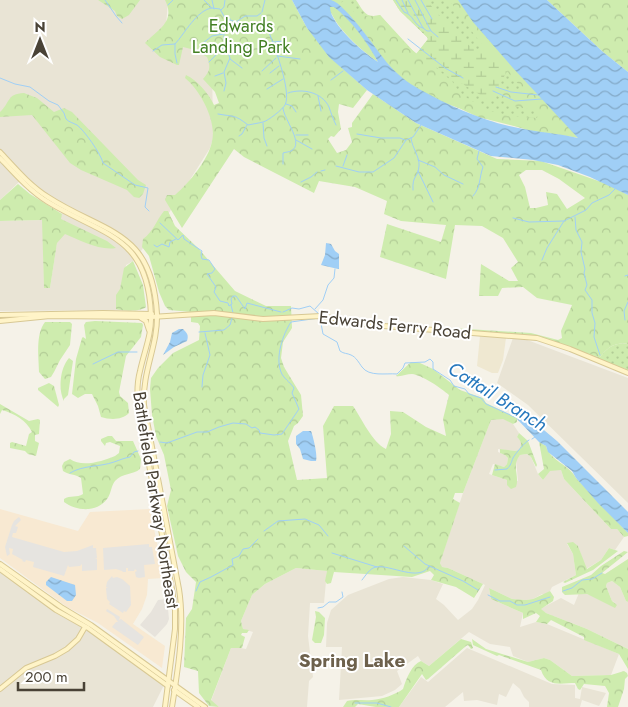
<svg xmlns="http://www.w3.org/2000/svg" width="628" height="707" font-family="Jost,sans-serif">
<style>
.residential{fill:#e9e4d5}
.commercial{fill:#f8e9d2}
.industrial{fill:#e7e3dc}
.education{fill:#efe8d1}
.grass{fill:url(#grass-dots)}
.forest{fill:url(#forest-crowns);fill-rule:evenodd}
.wetland{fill:url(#wetland-marsh)}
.parking{fill:#e6e4e0}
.water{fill:url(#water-waves);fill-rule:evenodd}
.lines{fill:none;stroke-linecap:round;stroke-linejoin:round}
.stream{stroke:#a0cff6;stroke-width:1}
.secondary-casing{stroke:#d8c894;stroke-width:6}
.secondary{stroke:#fff4c8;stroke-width:4}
.labels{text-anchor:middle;stroke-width:4;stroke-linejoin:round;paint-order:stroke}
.park-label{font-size:18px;fill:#438024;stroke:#fff}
.street-label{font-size:18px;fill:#494236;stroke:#fff}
.water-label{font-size:19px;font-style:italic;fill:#2678bd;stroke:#fff}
.neighbourhood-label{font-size:19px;font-weight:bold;fill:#6d614c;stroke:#fff}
</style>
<defs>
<pattern id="grass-dots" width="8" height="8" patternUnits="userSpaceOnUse" patternTransform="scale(1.25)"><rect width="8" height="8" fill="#ceecae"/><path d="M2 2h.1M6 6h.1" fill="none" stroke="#b2cc96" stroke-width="1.8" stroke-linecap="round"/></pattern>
<pattern id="forest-crowns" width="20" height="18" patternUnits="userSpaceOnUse" patternTransform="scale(1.25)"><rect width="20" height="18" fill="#ceecae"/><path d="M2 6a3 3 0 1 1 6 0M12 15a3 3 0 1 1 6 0" fill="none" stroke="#b2cc96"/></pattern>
<pattern id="wetland-marsh" width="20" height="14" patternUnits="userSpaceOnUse" patternTransform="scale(1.25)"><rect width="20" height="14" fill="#ceecae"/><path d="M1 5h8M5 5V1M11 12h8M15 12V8" fill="none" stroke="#b2cc96"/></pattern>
<pattern id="water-waves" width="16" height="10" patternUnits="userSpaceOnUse" patternTransform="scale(1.25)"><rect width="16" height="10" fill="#a0cff6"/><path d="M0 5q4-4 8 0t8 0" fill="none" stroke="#84aac8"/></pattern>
</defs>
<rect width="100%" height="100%" fill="#f5f2e8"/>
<g class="residential">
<polygon points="0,0 168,0 166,26 183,46 196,46 212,56 213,138 210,148 162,224 133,261 126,265 121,310 0,311 0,221 43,220 44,287 50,288 62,210 48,202 21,180 0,200"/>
<polygon points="514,335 628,378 628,503 528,405 497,383"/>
<polygon points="498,419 504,419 513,424 519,433 517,437 521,441 521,445 519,450 515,451 498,449 498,452 505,455 508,458 507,464 504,467 493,464 489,474 507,480 518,481 516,460 520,455 527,454 531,457 538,474 543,480 550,470 561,470 564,479 611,529 617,529 624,537 615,550 609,548 601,560 586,569 578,546 567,544 573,554 576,575 552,587 550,591 545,595 542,594 533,599 526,600 512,599 489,588 491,599 523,613 520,627 536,622 547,624 619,654 611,675 572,676 550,660 544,658 528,662 513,656 510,647 490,644 469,632 429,666 421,661 418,656 397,671 402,684 395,690 382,696 339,700 342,647 326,647 327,623 331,610 348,595 389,579 403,577 431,580 443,584 436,599 444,605 458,620 472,609 478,600 485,585 448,568 441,567 440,562 463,493 489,425 491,420"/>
<polygon points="296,568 327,571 324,603 310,603 308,636 313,677 309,681 307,707 219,707 211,701 231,648 235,647 246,649 253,632 243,629 241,621 252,595 265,584"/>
<polygon points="0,571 59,615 89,631 164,685 153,707 0,707"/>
<polygon points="612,581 620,587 626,601 628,602 628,649 587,629 546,613 540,609 561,598 574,605 579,593 587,594 616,603 612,601 606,586 607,583"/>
<polygon points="467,648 552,684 575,685 575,698 580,699 582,687 606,693 599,706 582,700 580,707 529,707 529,702 524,697 520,689 513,683 506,697 499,694 497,705 477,700 464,701 463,692 445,707 399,707 421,677 428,682"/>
</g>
<polygon class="commercial" points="0,509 78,531 90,512 150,509 164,578 148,579 147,595 142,609 133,624 165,646 162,668 98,623 67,607 0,558"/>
<polygon class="industrial" points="167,599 169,619 167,624 155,637 140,625 151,612 158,600"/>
<polygon class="education" points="480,336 506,338 503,360 498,373 492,373 477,366"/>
<g class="grass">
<path d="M318 0H356C363 10 365 19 380 15L416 54 428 39 427 37 400 11 393 0H458L551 104 577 137 531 131 431 99 394 76Z"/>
<path d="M556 342 598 357H600C608 347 615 342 628 344V371L624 368H619Z"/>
</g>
<g class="forest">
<polygon points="98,0 140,0 129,15 122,19 117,16 115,11"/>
<path d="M165 0H292L307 28 340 66 367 90 353 108 339 104 338 112 341 129 334 137 331 136 328 139 337 153 346 150 352 142 348 128 352 127V123L373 94 416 123 497 159 541 161 607 184 628 195V344C615 342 608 347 600 357H598L534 336 436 329 437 327 531 333 558 340 562 338 561 331 572 305 537 298 523 287 502 288 498 296H479L481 264 509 281H518L511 268 518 262 503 238 482 226 455 225 446 279 380 257 387 224 441 242 446 225 401 221 384 214 387 201 355 187 319 181 314 193 244 157 234 149 182 228 165 200 167 195H175C189 183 209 159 212 141 217 121 200 90 185 78L186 75C197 80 209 94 214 105L219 103 215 92 203 79C210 71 211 67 207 57L195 50 183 47 179 65H177L160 57 145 43C158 29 176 22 165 0ZM526 170H542L559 179 585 198 567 209 557 194 546 192 548 205 536 208H530L525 187 519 175Z"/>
<path d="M346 0 349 2C350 5 351 8 352 10 356 17 374 17 380 15L407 46 452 81 459 92 470 100 490 111 508 116 537 118 538 114 535 110C520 108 505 106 495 93L497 88C504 87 514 91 521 92L523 89 479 41 449 0H458L473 22 499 52 579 138 530 130 478 117 427 93 407 81 390 66 355 22 338 4Z"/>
<polygon points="547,0 628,0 628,72 603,52"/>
<path d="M330 7H334C351 20 368 43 378 62 364 53 331 24 330 7Z"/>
<path d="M24 93 37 98 54 112 64 108 72 112 138 180 146 185 143 194 139 198 134 197 127 190 81 170 70 163 32 115 0 117V112C11 102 6 94 24 93Z"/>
<path d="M18 184 30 194 62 214 61 219 107 241 116 248C99 251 80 240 65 234L57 243 50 288H44L42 220 0 221V200Z"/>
<path d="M164 211H168L175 226 198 248 235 291 266 306H291L292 328 283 342 281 358 284 367 301 395 303 416 298 423 294 426 288 441 297 480 327 478 323 426 334 406H353C362 419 372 442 386 449L391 434 390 411 403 412 426 427 446 436 443 419 449 395C441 388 422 375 412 374 406 374 402 377 396 376L411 362 420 363 433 369 460 390 483 398 486 403 517 418V422L513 424 503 419 491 420 463 493H455L453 499 460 503 440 563 442 567 448 568 483 584 474 598 456 587 431 580 434 575 430 571 412 577 334 572 331 583 327 584 325 581 327 571 296 568 265 584 252 595 241 621 243 629 249 630 247 633H242L241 635 245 637 242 648H231L211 700 219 707 209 706 199 693 198 671 184 667 186 618 192 609 196 582 186 572 178 556 167 506 171 490 164 455 156 436 152 415 150 389 151 378 158 368 173 353 199 340 200 326 198 323 191 322V312L169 310 165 306 159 292 149 256 142 247 143 239C153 232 156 221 164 211Z"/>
<path d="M133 261 143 285 146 307C140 312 124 311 116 309V295L120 289 124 268Z"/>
<path d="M95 321 142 323 143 325 141 337 126 356 119 392 120 396 128 403 129 413C122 420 111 420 101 417L98 406 92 394H85L78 398 72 394 76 359 82 338 83 337 86 339 84 325 86 322Z"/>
<path d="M45 322H70L72 324 70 345 60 360 54 372 51 377 45 379 39 372C39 358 35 335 45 322Z"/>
<path d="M69 358 73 361 68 395 64 399V401C58 389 60 368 69 358Z"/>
<polygon points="49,383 54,386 59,405 58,407 38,390 38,388"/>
<path d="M0 404 29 421 38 419 40 420 39 434 35 435V441L39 443 36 456 28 454 25 451 10 448V443L12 442 26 446 29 434 32 432C26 420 15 414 2 410L0 414Z"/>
<path d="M519 433 528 441 537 465 536 467 531 457 527 454 520 455C511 466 520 476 516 487L511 489 507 485V480L492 475 495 464 504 467 507 464 508 458 505 455 500 453V449L515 451 519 450C522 444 522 442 517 437Z"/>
<path d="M108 436H112L116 441H133L141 459 140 469C133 475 122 473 115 481 111 486 111 494 107 499 97 513 76 511 64 502V499C70 495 77 498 83 494L81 478C75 474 69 475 63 471L62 466 64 462 70 459C82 468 103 461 115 456L119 453 120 446 110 442 106 443 105 446 101 441V439Z"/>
<path d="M539 442 546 446C550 461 569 464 576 478L628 533V536L624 537 617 529H611L564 479 561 470 550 471 543 480 538 474 544 469Z"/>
<polygon points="573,542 578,546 587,569 601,560 609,548 618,551 593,570 565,583 563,582 576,575 573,554 567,543"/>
<polygon points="624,551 628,552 602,573 605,574 628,559 628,602 626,601 620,587 612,581 607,583 606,586 612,601 617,605 615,608 587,594 565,595 562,592 562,587 591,575 601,566"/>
<polygon points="489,588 512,599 526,600 533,599 550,591 554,597 553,601 541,609 546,613 587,629 628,649 628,669 619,654 584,640 584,637 551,620 547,624 536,622 540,616 536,613 523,619 523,613 491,599"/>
<polygon points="315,611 319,612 325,618 324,635 321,643 315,643 312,640 316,617"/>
<path d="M461 639 471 642 473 648 471 649 468 645 466 646 428 679 426 680 422 674 399 707H376L358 704 355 707H343L347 701C356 699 364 701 372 700 382 699 395 695 403 689 406 679 412 664 421 661L429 666Z"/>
<path d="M472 639 486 649 528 662 544 658 550 660 572 676 611 675 624 671 627 673 628 676 625 679 624 689 618 707H607L609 693 605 686 584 684 580 690 578 689 575 683C561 683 547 688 541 670L499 655 497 656 473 645Z"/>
</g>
<polygon class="wetland" points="393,0 426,0 447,24 470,46 474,49 482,49 509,68 490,101 416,55 428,39 427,37 400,11"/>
<g class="parking">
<polygon points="19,517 21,520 15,526 18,527 16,533 13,533 12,537 64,552 77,551 93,545 93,548 96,548 97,558 95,559 97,559 97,570 82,571 82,564 80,566 69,567 68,565 64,576 61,575 33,567 34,562 26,560 25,562 22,561 23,560 12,554 13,549 9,548 10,554 7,556 5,547 12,525 14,521"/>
<polygon points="149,544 149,547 152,547 155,564 144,565 145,577 139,578 136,577 135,572 137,571 135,569 134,571 128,571 128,568 126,568 126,572 123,572 122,571 116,569 104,570 103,548"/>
<polygon points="112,576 113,578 117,577 122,579 130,586 131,605 126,612 124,611 123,613 109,604 110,602 107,599 106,588 108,587 106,587 107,582"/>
<polygon points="107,609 120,617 119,620 121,619 144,637 138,645 112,627 116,622 118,622 114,616 106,611"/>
</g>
<g class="water">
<path d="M292 0C303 0 320 0 331 0 346 4 377 51 389 65 397 74 408 83 419 89 453 108 490 124 529 130 546 133 562 134 578 138L513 68 473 22 458 0H547L603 52 628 72V195L590 177 558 165 533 160 491 156 416 123 367 90 329 57 307 28ZM330 7H334C351 20 368 43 378 62 364 53 330 24 330 7Z"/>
<polygon points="326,243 331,244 335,251 339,254 339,269 338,269 321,265 325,255"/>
<path d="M179 329H183C187 333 189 335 187 341L174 347 163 355 170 342 172 333Z"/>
<polygon points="520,410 557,441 628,512 628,533 598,503 576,478 572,471 548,452 546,446 539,442 517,419"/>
<path d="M303 431H311C313 436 318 456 316 461H311L303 459 300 449 296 444V436Z"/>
<polygon points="51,577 75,585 76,595 72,601 67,601 46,585 46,582"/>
</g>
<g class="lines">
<g class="stream">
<polyline points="105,0 116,16 122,23"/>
<polyline points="204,0 212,8"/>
<polyline points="212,0 214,9"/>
<path d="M396 0 404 12C414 15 414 26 423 28"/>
<polyline points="402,0 408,13"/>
<polyline points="408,0 423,28 427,31 430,31"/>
<polyline points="415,0 431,31 438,37"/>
<polyline points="421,0 432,19"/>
<polyline points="168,5 173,0"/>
<polyline points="221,10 224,7 225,0"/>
<polyline points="262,12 265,0"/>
<polyline points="408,39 445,68 463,78"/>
<polyline points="273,42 284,41"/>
<polyline points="203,43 212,36 223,34"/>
<polyline points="175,44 175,54 177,63"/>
<path d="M153 51 162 45 175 44C185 33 197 10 212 8 215 8 217 9 220 9L225 18 236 22 245 16H257L261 13"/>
<polyline points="277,56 300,59"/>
<polyline points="230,59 242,68"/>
<polyline points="209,62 224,47"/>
<polyline points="262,71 276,58"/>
<polyline points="270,73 279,66"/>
<polyline points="215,76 223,73"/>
<path d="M0 78 15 84 30 87 49 101 58 105 64 113 66 119C69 122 73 123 77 125 84 130 101 154 103 163L135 185 148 188 145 207 149 211"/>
<polyline points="331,80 343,71"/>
<polyline points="496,87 511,92 538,95"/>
<polyline points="267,89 283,79"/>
<path d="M224 91 226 83 224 72 230 58C224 44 220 32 230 19"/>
<polyline points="493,91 515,101 542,99"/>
<path d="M288 93C302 88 322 92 329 107 331 113 333 119 336 125"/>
<polyline points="318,96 321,111"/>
<polyline points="286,104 292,106 296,112"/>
<path d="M218 114C234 117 234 114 248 125 253 124 259 123 263 122 268 121 283 109 285 105 293 90 269 32 262 15"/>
<polyline points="263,123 264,138 267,146"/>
<polyline points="357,134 381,138 400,138 405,140"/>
<polyline points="296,135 308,135"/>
<polyline points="239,136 242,134 247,125"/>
<path d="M411 138C412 148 420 157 419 166 418 178 412 175 413 190"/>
<polyline points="296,140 312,149"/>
<polyline points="418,160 435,167 444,175 463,184"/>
<path d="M283 164V153C286 152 289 152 291 151 305 144 284 120 283 108"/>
<polyline points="336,166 359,172 373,172 394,158 406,140 413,137 421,125"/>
<polyline points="343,166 347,155"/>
<polyline points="321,171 325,170"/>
<polyline points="418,171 433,202"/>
<polyline points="301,182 311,177 317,172"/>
<path d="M473 196C481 187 479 178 483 167L477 159 479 151"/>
<polyline points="575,217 576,230 582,242 581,252 585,269 584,273 587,285 585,290 592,300 592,313 595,323 594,337 600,355"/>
<polyline points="513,218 529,222 564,221"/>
<polyline points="160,223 178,240 183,235 184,239 202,251 201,255 202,259 209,260 215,269 212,273 207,274 216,287 214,292 220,301 228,303 229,306 232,304 231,299 233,296 236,296 245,309 247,303 281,312"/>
<polyline points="154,245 157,247 162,244 169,247 170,242 176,239"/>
<polyline points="542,260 547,248 564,221 586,210 592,203 609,195 616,188"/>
<polyline points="625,276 628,275"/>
<polyline points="231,305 233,313"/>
<polyline points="315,309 323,300 328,285 334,278 335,269"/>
<polyline points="283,312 292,308 299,309 310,306 319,314"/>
<path d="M320 318 323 334 337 342 340 351C344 354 347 353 351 355 356 357 359 363 362 367 369 377 386 373 397 374L403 368 405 363 425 362 430 359 433 362V369L450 380 454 386 465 389 469 394 481 398 486 404 517 418"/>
<polyline points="625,320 624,311 628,302"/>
<polyline points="199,332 224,330 230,325 232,318"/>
<polyline points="93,364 118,352 137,352"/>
<polyline points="202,387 203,375 210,355 205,333"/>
<polyline points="532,439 535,437"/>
<path d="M160 442 167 443 197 432H207L219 427 233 423 246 424 252 428 255 427 259 430 260 433 274 435 282 434 299 409 292 393 294 388C290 382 283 378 281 372 275 357 283 334 291 322L319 318"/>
<path d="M495 470 507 469C511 465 511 463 513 458 515 454 525 442 529 440"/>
<path d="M70 473C83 465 100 467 114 462 120 460 124 458 130 457L134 452 138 451"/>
<polyline points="264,531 278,521 305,519 319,525 328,536"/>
<polyline points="404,546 425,564 463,581 478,590"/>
<polyline points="332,553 377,567"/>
<path d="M362 580C366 575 370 568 376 567 390 564 420 583 429 566"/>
<polyline points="196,591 200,582 211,577 233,565 232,559 239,556 243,549 249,548 258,539"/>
<polyline points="563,591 572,588 582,580 592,579 602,573"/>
<polyline points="488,595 500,601 510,601 517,605 525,605 550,597"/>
<polyline points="318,608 323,607 329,602 336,602 343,597 342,592"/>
<polyline points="355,703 377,703 391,707"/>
</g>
<defs>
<g id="secondary">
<path d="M0 152C15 168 29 185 48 197 105 234 152 229 157 314 158 346 142 371 144 405L179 589C185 627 178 669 172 707"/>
<path d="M0 158C15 174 30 191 48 202 104 236 148 235 151 315 152 334 144 352 140 371 137 382 137 394 138 405L172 589 175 610V629L165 707"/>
<polyline points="0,315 103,313 152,314"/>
<polyline points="141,318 146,321 149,330"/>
<polyline points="0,321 50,316 151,317 214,313 263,319 321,316 371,325 537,338 570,349 628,373"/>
<polyline points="0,564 61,607 91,625 205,707"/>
<polyline points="0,569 56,610 88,628 168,686"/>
<polyline points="0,689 26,668 55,656 67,649 78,639 85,627"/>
<polyline points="174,690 198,707"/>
</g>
</defs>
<use href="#secondary" class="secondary-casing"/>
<use href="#secondary" class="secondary"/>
</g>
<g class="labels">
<g class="park-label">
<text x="241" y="32">Edwards<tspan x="241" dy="21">Landing Park</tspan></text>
</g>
<g class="street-label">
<text transform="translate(395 325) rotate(6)" y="6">Edwards Ferry Road</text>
<text transform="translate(156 500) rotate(81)" y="6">Battlefield Parkway Northeast</text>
</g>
<g class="water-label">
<text transform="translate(498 396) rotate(32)" y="7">Cattail Branch</text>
</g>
<g class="neighbourhood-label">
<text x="352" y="667">Spring Lake</text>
</g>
</g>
<g transform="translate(40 40)" stroke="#ffffff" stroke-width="4" paint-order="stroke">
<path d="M0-4L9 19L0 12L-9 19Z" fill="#494236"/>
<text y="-8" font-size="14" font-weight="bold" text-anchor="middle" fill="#494236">N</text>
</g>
<path d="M18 682v8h66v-8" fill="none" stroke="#494236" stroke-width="2.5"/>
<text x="25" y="682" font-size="15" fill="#494236" stroke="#ffffff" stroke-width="4" paint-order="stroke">200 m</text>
</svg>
